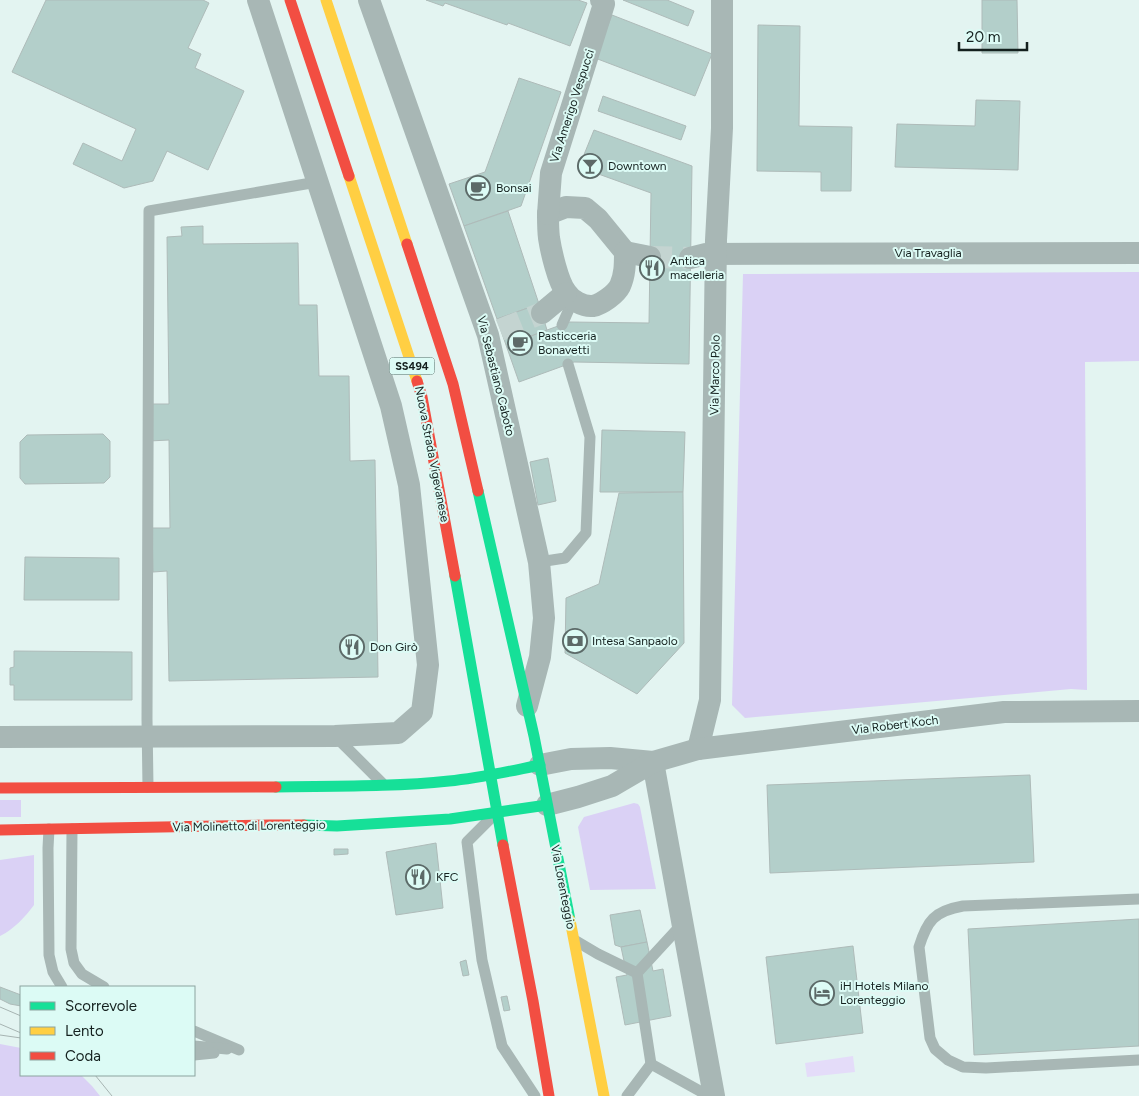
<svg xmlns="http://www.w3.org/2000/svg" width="1139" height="1096" font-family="Figtree,sans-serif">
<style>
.green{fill:#dad1f5}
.water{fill:#e4dcf9}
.building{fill:#b3cfca;stroke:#aebbb9}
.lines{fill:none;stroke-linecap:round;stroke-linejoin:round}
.street-tunnel{stroke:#c4d4d1;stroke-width:22;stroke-dasharray:22 11;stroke-linecap:butt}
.lane{stroke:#a8b7b5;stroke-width:11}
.street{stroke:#a8b7b5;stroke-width:22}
.fast{stroke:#16e098;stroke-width:11}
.slow{stroke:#ffcf43;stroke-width:11}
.jam{stroke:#f24e42;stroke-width:11}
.tram{stroke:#a7b4b2;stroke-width:1}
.labels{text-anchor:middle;stroke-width:4;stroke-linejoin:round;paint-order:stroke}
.shield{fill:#dcfbf5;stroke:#50625e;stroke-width:1}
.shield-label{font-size:11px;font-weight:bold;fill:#14201e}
.street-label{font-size:12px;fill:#14201e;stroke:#dcfbf5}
.poi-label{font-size:12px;fill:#14201e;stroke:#dcfbf5;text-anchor:start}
</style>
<rect width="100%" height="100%" fill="#e3f4f1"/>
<g class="green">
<polygon points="1139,272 1139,361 1085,362 1087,690 1071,689 745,718 732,705 743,274"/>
<rect x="0" y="800" width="21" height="17"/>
<polygon points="634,803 638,804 640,807 656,889 590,890 578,827 584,817"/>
<path d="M34 855V905C25 917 14 929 0 936V860Z"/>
<polygon points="0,1044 21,1048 21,1075 81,1075 92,1086 100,1096 0,1096"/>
</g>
<polygon class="water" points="853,1056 855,1072 807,1077 805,1063"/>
<g class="building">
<polygon points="46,0 203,0 209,3 188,48 201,54 195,68 244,91 208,170 167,151 153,181 124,188 73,164 83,143 122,161 136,129 12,72"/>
<polygon points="426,0 578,0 587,3 570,46 508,23 507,25 445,3 443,6"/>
<polygon points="623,0 667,0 694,11 688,26"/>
<polygon points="982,0 1017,0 1018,53 982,53"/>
<polygon points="612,15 712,54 695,96 595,58"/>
<polygon points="758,25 800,26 799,126 852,127 851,191 821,191 821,172 757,171"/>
<polygon points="519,78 561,92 521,206 464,226 449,184 485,172"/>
<polygon points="603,96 686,126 681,140 598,111"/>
<polygon points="976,100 1020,101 1018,170 895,167 897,124 975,126"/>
<polygon points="594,130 692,166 689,364 574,362 519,382 506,345 569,322 649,323 651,193 579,167"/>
<polygon points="508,211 539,304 497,319 464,226"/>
<polygon points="203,226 203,244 298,243 299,305 317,305 319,376 349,376 350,461 375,460 378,677 169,681 167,571 153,572 152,528 170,528 169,440 149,441 149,404 169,404 167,237 182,236 181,227"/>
<polygon points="539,304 547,330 506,345 497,319"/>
<polygon points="602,430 685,432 683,492 600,492"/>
<polygon points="103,434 110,441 110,477 104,483 25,484 20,478 20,442 27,435"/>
<polygon points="548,458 556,501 538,505 530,462"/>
<polygon points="683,492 684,643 637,694 565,653 566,598 599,584 619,493"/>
<polygon points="25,557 119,558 119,600 24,600"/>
<polygon points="14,651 132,652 132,700 14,700 14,685 10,685 10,668 14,667"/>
<polygon points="1030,775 1034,862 770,873 767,785"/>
<polygon points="436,843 443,908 396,915 386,852"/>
<polygon points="334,849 348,849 348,854 334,855"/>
<polygon points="640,910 647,942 621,947 615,945 610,915"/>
<polygon points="1139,919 1139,1046 974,1055 968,929"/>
<polygon points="647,942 653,971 663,969 671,1016 625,1025 616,977 627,975 621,947"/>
<polygon points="853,946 863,1033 776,1044 766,957"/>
<polygon points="466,960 469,975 463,976 460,962"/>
<polygon points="0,987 21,995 21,1006 10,1004 0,999"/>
<polygon points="507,996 510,1010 504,1011 501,997"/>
</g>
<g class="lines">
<g class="street-tunnel">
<polyline points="650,257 690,258"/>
<polyline points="500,330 542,313"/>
</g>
<g class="lane">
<polyline points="562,325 573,300"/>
<polyline points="539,562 565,558 586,533 590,437 568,364"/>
<polyline points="335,736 382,783"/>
<polyline points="148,787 147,719 149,211 317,182"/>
<polyline points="490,819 467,842 482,960 502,1046 535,1096"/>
<polyline points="49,829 48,848 49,955 53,972 62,987"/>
<polyline points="72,829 71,949 74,963 82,974 104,987"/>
<path d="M1139 899 963 906C934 911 927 921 919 947L930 1038 935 1049 948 1060 963 1067 986 1068 1139 1060"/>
<polyline points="576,941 598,954 637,973"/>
<polyline points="194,1031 239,1050"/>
<polyline points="194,1046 227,1049"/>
<polyline points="194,1055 214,1053"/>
<polyline points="651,1064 637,973 683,923"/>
<polyline points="627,1096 651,1064 709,1096"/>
</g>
<g class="street">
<polyline points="369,0 488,335 539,562 544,618 540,657 527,706"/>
<path d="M566 207 585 208 598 219 625 252C625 264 625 275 620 286 616 294 602 304 593 306 583 307 571 300 566 292 558 282 551 251 549 238 548 230 548 222 548 214Z"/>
<polyline points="548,214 551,173 604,4 601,0"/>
<polyline points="625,252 650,257"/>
<polyline points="690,258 706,254 1139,253"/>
<polyline points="542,313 566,293"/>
<polyline points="0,737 335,736 398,733 422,712 428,665 409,485 391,406 258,0"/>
<polyline points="698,749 710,700 716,240 722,128 722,0"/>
<polyline points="653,762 714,1096"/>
<polyline points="540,765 571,759 610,758 653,762"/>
<polyline points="547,805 578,797 612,786 653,762 698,749 1004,712 1139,711"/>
</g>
<g class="fast">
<polyline points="478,491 534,736 570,920"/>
<polyline points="455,576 503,845"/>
<path d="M276 787C334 786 392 787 449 781 480 778 510 771 540 765"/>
<polyline points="304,825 337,826 450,819 547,805"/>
</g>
<g class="slow">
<polyline points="326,0 407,244"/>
<polyline points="349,176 417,381"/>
<polyline points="570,920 604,1096"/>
</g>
<g class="jam">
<polyline points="290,0 349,176"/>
<polyline points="407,244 453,384 478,491"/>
<polyline points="417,381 422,397 455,576"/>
<polyline points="0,788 276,787"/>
<polyline points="0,830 271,825 304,825"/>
<polyline points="503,845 533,1001 549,1096"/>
</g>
<g class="tram">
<polyline points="0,1007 21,1016"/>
<polyline points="0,1024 21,1033"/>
<polyline points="0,1035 21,1038"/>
<polyline points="95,1075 112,1096"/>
</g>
</g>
<defs>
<symbol id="bar-ring" viewBox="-11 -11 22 22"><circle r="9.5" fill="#dcfbf5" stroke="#5c6a68" stroke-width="1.5"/><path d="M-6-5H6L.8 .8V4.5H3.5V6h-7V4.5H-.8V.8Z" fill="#5c6a68"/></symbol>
<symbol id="cafe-ring" viewBox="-11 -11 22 22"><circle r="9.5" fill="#dcfbf5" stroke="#5c6a68" stroke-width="1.5"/><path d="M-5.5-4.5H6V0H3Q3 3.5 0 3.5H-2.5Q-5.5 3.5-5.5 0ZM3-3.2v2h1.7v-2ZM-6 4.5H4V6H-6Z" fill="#5c6a68"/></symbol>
<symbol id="restaurant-ring" viewBox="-11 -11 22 22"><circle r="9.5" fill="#dcfbf5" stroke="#5c6a68" stroke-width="1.5"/><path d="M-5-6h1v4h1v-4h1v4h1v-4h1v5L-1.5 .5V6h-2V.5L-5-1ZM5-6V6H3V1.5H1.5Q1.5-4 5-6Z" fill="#5c6a68"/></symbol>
<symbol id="bank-ring" viewBox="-11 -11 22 22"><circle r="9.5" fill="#dcfbf5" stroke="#5c6a68" stroke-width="1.5"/><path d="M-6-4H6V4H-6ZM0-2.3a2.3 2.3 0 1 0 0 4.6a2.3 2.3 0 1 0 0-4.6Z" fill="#5c6a68"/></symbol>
<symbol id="hotel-ring" viewBox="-11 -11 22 22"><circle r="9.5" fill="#dcfbf5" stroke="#5c6a68" stroke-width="1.5"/><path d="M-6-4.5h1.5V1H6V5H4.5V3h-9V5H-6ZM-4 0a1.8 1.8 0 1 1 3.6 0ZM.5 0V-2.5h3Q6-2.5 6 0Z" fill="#5c6a68"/></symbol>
</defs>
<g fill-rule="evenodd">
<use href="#bar-ring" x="576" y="152" width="28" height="28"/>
<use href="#cafe-ring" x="464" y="174" width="28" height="28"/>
<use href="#restaurant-ring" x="638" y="254" width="28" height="28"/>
<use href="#cafe-ring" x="506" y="329" width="28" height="28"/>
<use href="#bank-ring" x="561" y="627" width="28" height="28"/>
<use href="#restaurant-ring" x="338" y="633" width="28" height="28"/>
<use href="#restaurant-ring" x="404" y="863" width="28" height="28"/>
<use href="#hotel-ring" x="808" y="979" width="28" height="28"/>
</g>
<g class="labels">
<rect class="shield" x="389.5" y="357.5" width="45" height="17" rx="4"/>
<g class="shield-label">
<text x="412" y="370">SS494</text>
</g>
<g class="street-label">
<text transform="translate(572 106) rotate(-72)" y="4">Via Amerigo Vespucci</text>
<text x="928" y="257">Via Travaglia</text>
<text transform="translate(715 375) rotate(-89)" y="4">Via Marco Polo</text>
<text transform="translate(496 376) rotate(76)" y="4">Via Sebastiano Caboto</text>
<text transform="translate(432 454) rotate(79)" y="4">Nuova Strada Vigevanese</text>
<text transform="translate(895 725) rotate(-7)" y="4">Via Robert Koch</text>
<text transform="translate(249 826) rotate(-1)" y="4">Via Molinetto di Lorenteggio</text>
<text transform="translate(563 887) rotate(79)" y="4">Via Lorenteggio</text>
</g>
<g class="poi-label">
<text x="608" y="170">Downtown</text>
<text x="496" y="192">Bonsai</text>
<text x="670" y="265">Antica<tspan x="670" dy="14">macelleria</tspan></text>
<text x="538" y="340">Pasticceria<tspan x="538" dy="14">Bonavetti</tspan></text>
<text x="592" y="645">Intesa Sanpaolo</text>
<text x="370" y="651">Don Girò</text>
<text x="436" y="881">KFC</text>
<text x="840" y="990">iH Hotels Milano<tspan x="840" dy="14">Lorenteggio</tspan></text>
</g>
</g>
<rect x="20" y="986" width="175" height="90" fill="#dcfbf5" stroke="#8ca39f"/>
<rect x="30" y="1002" width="25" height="8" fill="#16e098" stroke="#8ca39f"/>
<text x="65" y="1011" font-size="15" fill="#14201e">Scorrevole</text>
<rect x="30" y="1027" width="25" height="8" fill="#ffcf43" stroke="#8ca39f"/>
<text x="65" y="1036" font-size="15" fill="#14201e">Lento</text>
<rect x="30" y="1052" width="25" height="8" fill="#f24e42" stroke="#8ca39f"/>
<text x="65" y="1061" font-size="15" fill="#14201e">Coda</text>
<path d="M959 42v8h68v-8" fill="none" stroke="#14201e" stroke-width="2.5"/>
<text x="966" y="42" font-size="15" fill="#14201e" stroke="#dcfbf5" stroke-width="4" paint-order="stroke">20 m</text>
</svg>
